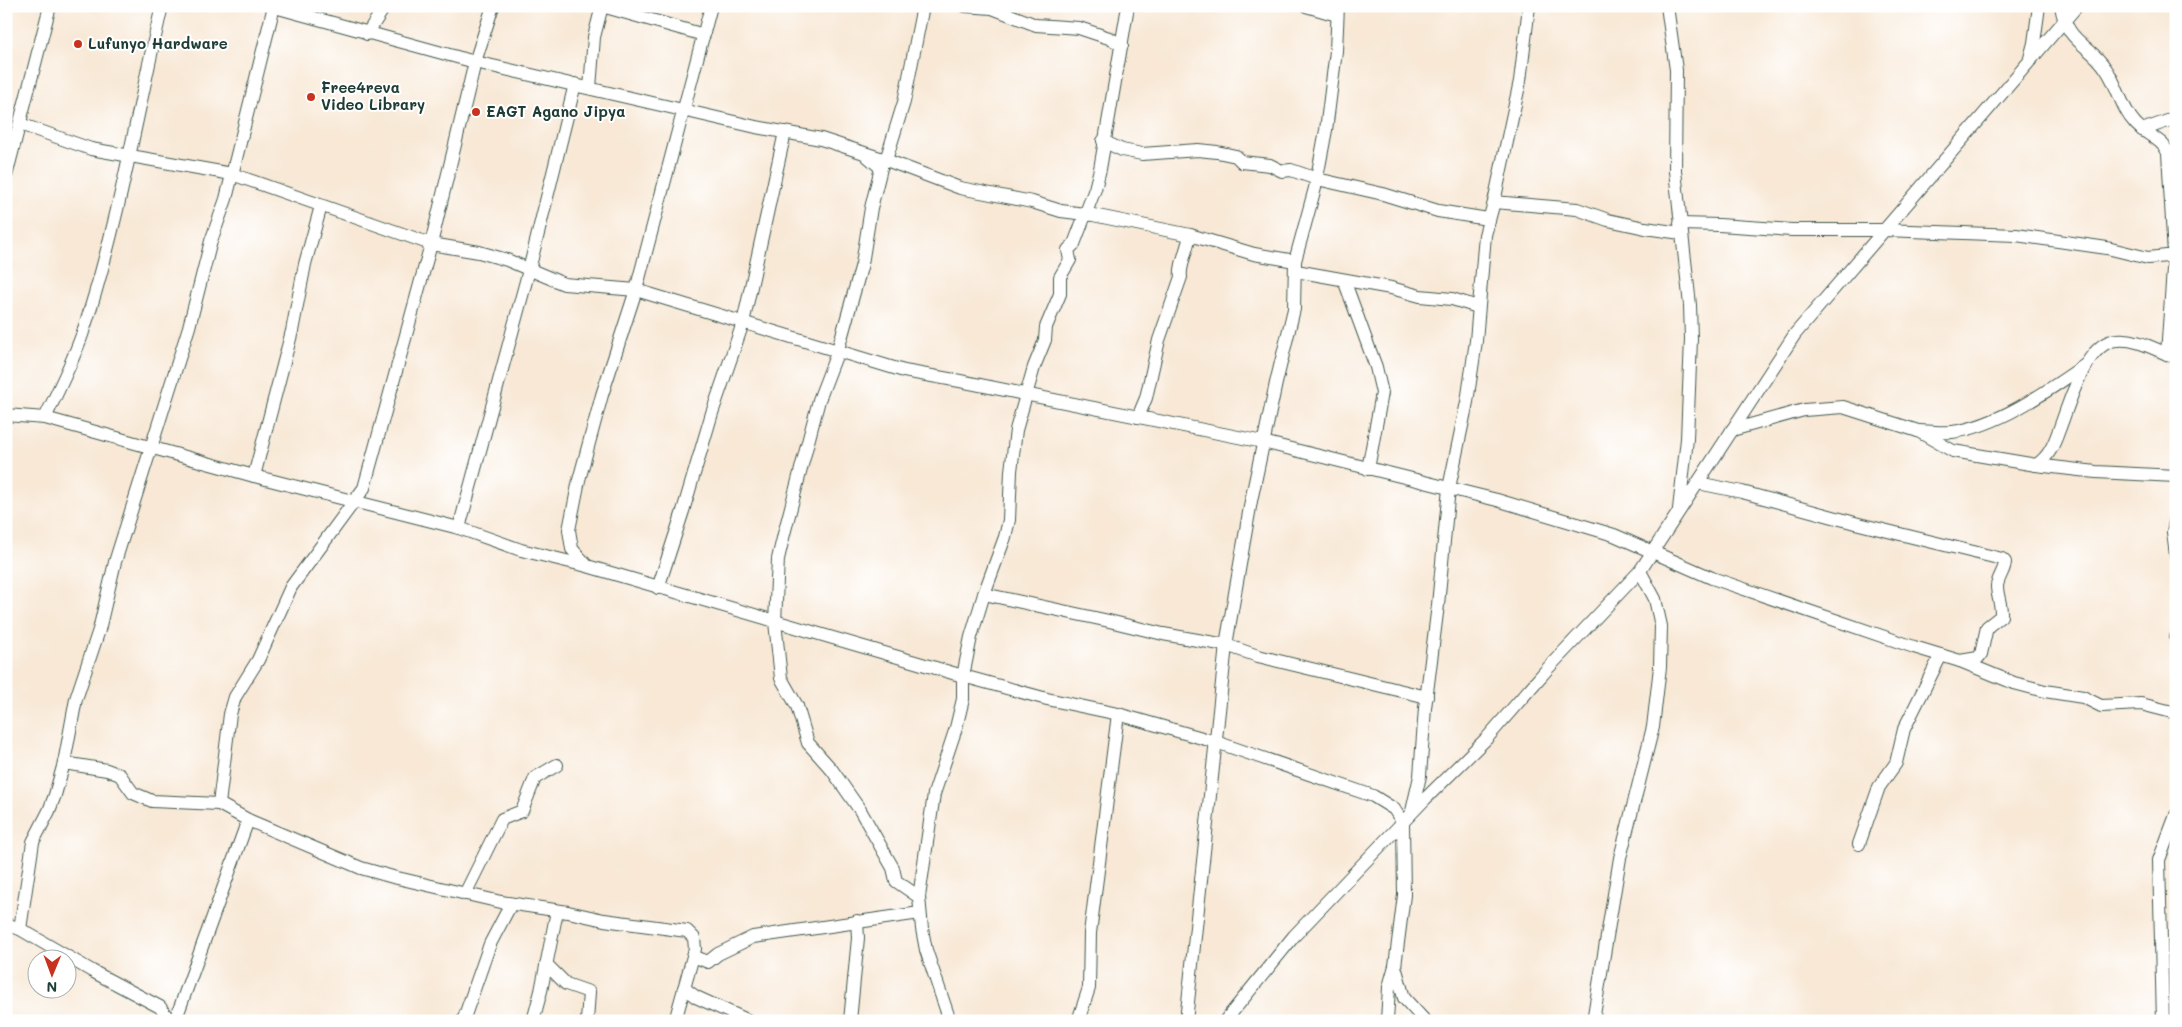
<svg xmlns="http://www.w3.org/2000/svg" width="2182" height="1027" font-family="Mali,sans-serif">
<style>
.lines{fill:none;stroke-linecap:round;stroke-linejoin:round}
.minor-casing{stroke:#40574c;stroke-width:14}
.minor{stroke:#fff;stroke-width:12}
.poi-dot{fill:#c8321e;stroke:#fff;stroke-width:2}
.labels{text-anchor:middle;stroke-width:4;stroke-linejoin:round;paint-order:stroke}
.poi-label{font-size:15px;font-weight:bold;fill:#1f3d34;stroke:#fff;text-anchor:start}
</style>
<rect width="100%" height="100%" fill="#fff"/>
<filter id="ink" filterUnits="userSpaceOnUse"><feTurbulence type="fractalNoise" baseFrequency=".02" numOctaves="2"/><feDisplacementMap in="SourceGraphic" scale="10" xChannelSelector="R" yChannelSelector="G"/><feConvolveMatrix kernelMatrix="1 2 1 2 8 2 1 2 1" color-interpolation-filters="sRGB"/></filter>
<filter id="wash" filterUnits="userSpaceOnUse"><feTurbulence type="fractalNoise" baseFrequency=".0096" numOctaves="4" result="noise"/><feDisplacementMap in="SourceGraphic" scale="20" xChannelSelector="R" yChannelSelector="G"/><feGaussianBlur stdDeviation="1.12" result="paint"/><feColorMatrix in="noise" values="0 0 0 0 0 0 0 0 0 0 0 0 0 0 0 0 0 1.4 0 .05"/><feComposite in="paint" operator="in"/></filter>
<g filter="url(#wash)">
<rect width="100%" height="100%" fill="#f8e8d5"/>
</g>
<g filter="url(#ink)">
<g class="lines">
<defs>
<g id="minor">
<polyline points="271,6 475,62 756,127 821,139 886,160 960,188 1032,202 1061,211 1093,215 1190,235 1254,254 1295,261"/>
<polyline points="602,6 704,35"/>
<polyline points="965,6 992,8 1036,25 1079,28 1109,38 1122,45"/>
<polyline points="1306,6 1337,15"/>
<polyline points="1667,6 1676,70 1675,171 1690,305 1691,339 1687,439 1679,509"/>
<path d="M2061 6C2067 44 2089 43 2106 69 2118 86 2121 108 2135 123 2144 134 2163 139 2168 153L2174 255 2167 354"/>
<polyline points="367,34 385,6"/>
<polyline points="2030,58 2034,43 2039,6"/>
<polyline points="590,88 594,37 602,6"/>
<polyline points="20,124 91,149 232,174 431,244 479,252 507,260 564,284 636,290 904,371 960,381 1263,442 1497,500 1614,535 1712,578 1914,647 1960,661 2014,683 2045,691 2083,697 2101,706 2141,704 2176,713"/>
<polyline points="2142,130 2176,118"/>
<polyline points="1103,141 1122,150 1142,154 1198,150 1217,152 1236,156 1242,162 1270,165 1282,171 1291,170 1317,179 1383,194 1438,211 1488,219"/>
<polyline points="867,156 881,168 871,208 862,264 837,353 819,400 784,534 778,559 775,622 781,678 797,706 808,743 832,770 860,810 893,868 896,881 919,897"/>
<polyline points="886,160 904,102 923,6"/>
<polyline points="6,176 50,6"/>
<polyline points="1494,202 1577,209 1608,220 1645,228 1681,233"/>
<polyline points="1680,224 1719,225 1792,230 1884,230 2016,235 2107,248 2148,258 2176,255"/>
<polyline points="1296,271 1391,288 1420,296 1452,299 1478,307"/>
<polyline points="1344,280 1376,367 1382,393 1368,469"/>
<polyline points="6,415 45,418 254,476 459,528 521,550 587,566 963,676 1047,699 1118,714 1216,742 1373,796 1394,809 1403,823 1404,895 1395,966 1404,998 1425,1021"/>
<path d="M1138 417 1146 398 1159 340 1181 277C1179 267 1188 247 1190 235"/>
<path d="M45 418C58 391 72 363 82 335 118 228 136 116 162 6"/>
<path d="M1732 430 1804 410 1843 407 1918 431 1953 451 2036 465C2049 457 2054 444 2059 430 2069 405 2085 342 2117 340 2136 338 2154 349 2172 356L2176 355"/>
<path d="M1918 431C1929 431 1941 433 1952 432 1997 427 2049 390 2085 365"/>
<polyline points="2036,465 2096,472 2176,476"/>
<polyline points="254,476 292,331 305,264 321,206"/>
<path d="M1698 483 1742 492 1855 523 2002 559 2005 562C2005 570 1998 577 1997 586 1997 596 2002 606 2001 616L1987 627 1981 654 1978 658 1960 661"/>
<polyline points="2176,517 2173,532 2176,555"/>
<polyline points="459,528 529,270 575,84"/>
<polyline points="587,566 572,549 569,530 579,480 602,395 636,290 711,6"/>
<polyline points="658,588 683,511 712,413 743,323 785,132"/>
<polyline points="984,594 1109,621 1163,634 1226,645 1258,656 1427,697"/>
<polyline points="2176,637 2176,639"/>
<polyline points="64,763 107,770 120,775 133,793 152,801 219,804 248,820 361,868 393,877 501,902 568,912 604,920 687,931 694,938 695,949 675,1021"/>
<polyline points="219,804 230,714 235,697 258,660 291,587 364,488 431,244 475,62 493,6"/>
<polyline points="1412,811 1420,776 1425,708 1438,605 1449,488 1467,402 1476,341 1485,235 1494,202 1520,81 1529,6"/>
<polyline points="1859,844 1879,787 1896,763 1904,729 1941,655"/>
<polyline points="465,894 502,819 522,811 535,778 557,765"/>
<polyline points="6,924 20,929 92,971 160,1007 170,1021"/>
<polyline points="20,929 33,842 49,811 55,795 64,763 76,699 99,630 115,562 189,327 211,241 226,199 274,6"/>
<polyline points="693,956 708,962 718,954 753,937 920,913"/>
<polyline points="546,964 566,984 589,992 587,1021"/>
<polyline points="684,988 696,997 749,1021"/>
<polyline points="175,1021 248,820"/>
<polyline points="463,1021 490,944 511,904"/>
<polyline points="533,1021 541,991 557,911"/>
<polyline points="850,1021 858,938 857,921"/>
<polyline points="950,1021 926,950 922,929 919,897 934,794 956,728 963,699 963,676 971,637 984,594 1005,537 1009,520 1011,471 1016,430 1034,367 1045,340 1046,327 1060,294 1060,277 1070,260 1068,250 1074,244 1095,189 1100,169 1128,6"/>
<polyline points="1078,1021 1089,988 1090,933 1118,714"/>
<polyline points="1186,1021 1226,645 1251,501 1276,383 1294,309 1295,261 1315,188 1326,130 1336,51 1338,6"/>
<polyline points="1225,1021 1294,936 1425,799 1487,738 1549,667 1640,571 1795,334 2077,6"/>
<polyline points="1387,1021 1389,987 1395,966"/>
<polyline points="1593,1021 1620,858 1653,727 1660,667 1661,626 1655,599 1640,571"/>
<polyline points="2163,1021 2159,860 2176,815"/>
</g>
</defs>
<use href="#minor" class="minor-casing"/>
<use href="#minor" class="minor"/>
</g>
</g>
<g class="poi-dot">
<circle cx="78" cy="44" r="5"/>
<circle cx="311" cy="97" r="5"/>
<circle cx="476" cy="112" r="5"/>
</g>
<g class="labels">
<g class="poi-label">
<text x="88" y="49">Lufunyo Hardware</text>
<text x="321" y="93">Free4reva<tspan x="321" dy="17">Video Library</tspan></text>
<text x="486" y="117">EAGT Agano Jipya</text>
</g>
</g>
<rect width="2182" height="1027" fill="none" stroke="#fff" stroke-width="25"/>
<g transform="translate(52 974) rotate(181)"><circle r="24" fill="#ffffff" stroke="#a5b1ae"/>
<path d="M0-4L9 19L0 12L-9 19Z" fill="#c8321e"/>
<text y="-8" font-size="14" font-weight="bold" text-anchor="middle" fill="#1f3d34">N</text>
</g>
</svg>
